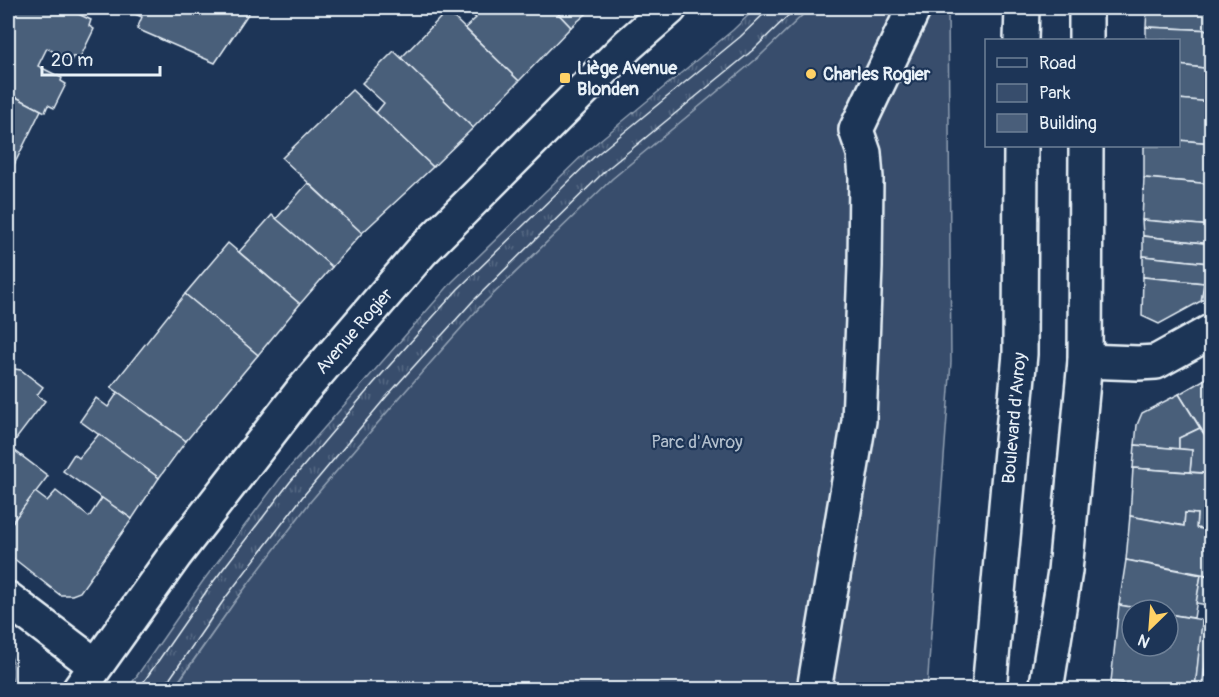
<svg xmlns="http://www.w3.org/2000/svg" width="1219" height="697" font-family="Pangolin,sans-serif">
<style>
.grass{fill:url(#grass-tufts);stroke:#909fb2;stroke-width:1.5}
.park{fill:#374d6c;stroke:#909fb2;stroke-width:1.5}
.building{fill:#495e7a;stroke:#e8f1f8;stroke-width:1.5}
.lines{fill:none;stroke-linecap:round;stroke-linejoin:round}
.street-casing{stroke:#e8f1f8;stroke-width:38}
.secondary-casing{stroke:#e8f1f8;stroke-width:38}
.street{stroke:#1d3557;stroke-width:33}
.secondary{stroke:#1d3557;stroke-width:33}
.tram{stroke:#e8f1f8;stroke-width:1.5}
.poi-dot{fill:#ffd166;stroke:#1d3557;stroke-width:2}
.labels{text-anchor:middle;stroke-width:4.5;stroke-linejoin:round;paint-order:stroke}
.poi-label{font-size:18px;font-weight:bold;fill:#e8f1f8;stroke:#1d3557;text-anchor:start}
.street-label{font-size:18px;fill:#e8f1f8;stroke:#1d3557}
.park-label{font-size:18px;fill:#b3c0ce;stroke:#1d3557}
</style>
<defs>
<pattern id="grass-tufts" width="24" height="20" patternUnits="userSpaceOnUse" patternTransform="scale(1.5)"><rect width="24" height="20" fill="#374d6c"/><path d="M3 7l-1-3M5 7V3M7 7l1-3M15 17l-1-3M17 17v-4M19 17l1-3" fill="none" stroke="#546782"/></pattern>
</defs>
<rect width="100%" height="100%" fill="#1d3557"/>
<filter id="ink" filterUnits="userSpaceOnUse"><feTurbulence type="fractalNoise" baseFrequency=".0167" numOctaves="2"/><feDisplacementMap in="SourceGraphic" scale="12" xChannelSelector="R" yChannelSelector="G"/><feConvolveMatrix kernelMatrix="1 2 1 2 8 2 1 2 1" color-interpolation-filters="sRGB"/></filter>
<g filter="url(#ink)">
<polygon class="grass" points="756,8 810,8 759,57 612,179 479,308 395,403 311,501 234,603 173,689 127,690 203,581 282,476 452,282 588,150 733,30"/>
<g class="park">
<polygon points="810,8 948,9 951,362 927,689 173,690 234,603 311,501 395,403 479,308 612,179 759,57"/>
<path d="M8 651C15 661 16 678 9 690Z"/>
</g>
<g class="building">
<polygon points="8,8 73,8 72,11 91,20 89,26 94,29 79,60 73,56 71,61 47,48 38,66 62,78 61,81 66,84 54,108 48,105 45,112 8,93"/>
<polygon points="121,8 252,8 215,63 137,29 142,17"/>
<polygon points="464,8 553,8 571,27 519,81 465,28 476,18"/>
<polygon points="553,8 593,8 571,27"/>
<polygon points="1147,8 1212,8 1212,30 1146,27"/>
<polygon points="447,11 519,81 473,128 401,58"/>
<polygon points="1146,27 1212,30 1212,69 1178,65 1178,40 1146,40"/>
<polygon points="394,51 473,128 433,167 376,113 384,103 362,83"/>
<polygon points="1178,65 1212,69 1208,102 1178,99"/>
<polygon points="352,90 433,167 362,233 282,158"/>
<polygon points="8,93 41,110 8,177"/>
<polygon points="1178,99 1212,102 1212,143 1178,140"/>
<polygon points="1178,140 1212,143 1212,184 1144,178 1144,146 1178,146"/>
<polygon points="1144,178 1212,184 1212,226 1142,220"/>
<polygon points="308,183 362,233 332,267 276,219"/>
<polygon points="272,215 332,267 300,304 239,252"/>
<polygon points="1142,220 1212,226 1211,244 1143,236"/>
<polygon points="1143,236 1211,244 1208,263 1143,256"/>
<polygon points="1212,242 1212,295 1201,301 1208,263"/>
<polygon points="228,243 300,304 258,355 185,294"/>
<polygon points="1143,256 1208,263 1204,283 1143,277"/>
<polygon points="1143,277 1204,283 1201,301 1159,324 1142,316"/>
<polygon points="185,294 258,355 186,441 111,387"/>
<polygon points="8,368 21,370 43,387 37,395 45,401 10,447 48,476 8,528"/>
<polygon points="1212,375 1212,438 1208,440 1179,394"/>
<polygon points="118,392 186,441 159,478 80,421 96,398 108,407"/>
<polygon points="1179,394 1200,428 1179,438 1179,449 1135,445 1137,425 1142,413"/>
<polygon points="1200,428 1208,440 1212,439 1212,463 1206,463 1205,473 1190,472 1192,450 1179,449 1179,438"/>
<polygon points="99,434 159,478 132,519 63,471 74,454 79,458"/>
<polygon points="1135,445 1192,450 1190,472 1133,468"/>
<polygon points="1133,468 1212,474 1212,531 1196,528 1197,514 1185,513 1184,526 1130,516"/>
<polygon points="56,491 89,517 102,498 132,519 80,592 72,595 60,595 8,554 8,528 35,492 47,501"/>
<polygon points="1185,513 1197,514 1196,528 1212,531 1212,576 1126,560 1130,516 1184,526"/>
<polygon points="1126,560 1201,575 1194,618 1168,614 1168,610 1148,610 1119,605"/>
<polygon points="1201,575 1212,576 1212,606 1196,603"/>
<polygon points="1119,605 1148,610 1132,610 1132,646 1168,646 1168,614 1203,620 1195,689 1111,682"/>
<polygon points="1202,622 1212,624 1212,651 1207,650 1202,689 1195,689"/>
<polygon points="1205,671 1212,672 1212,690 1202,689"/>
<polygon points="1111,682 1166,688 1206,690 1110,690"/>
</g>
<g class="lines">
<defs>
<g id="street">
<polyline points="1085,361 1138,363 1156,362 1212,331"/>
<polyline points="8,599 95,665"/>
<polyline points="814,690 859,421 865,267 866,178 864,153 856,130 914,8"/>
</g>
<g id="secondary">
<polyline points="1021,40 1022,8"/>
<polyline points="1086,40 1086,8"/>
<polyline points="79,690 175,555 302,391 422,251 628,45 670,8"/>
<polyline points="989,690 1020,354 1021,146"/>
<polyline points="1046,690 1065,571 1085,361 1086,146"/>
</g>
</defs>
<use href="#street" class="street-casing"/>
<use href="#secondary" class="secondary-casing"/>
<use href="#street" class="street"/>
<use href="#secondary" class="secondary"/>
<g class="tram">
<polyline points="138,690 210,586 290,482 373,384 458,289 594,157 740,37 770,8"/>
<polyline points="162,690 226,597 304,495 387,396 472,302 606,170 753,50 796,8"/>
</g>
</g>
</g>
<g class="poi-dot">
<circle cx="811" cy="74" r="6"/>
<rect x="559" y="72" width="12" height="12" rx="3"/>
</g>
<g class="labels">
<g class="poi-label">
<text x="577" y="74">Liège Avenue<tspan x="577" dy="21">Blonden</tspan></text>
<text x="823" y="80">Charles Rogier</text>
</g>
<g class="street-label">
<text transform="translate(354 331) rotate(-49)" y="6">Avenue Rogier</text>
<text transform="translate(1014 418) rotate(-85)" y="6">Boulevard d'Avroy</text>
</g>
<g class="park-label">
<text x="697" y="448">Parc d'Avroy</text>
</g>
</g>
<rect width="1219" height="697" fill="none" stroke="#1d3557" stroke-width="30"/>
<rect x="15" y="15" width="1189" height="667" fill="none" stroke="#e8f1f8" stroke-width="2" filter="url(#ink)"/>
<rect x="985" y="39" width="195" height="108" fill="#1d3557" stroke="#6e8097" stroke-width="1.5"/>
<rect x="997" y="58" width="30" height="9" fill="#1d3557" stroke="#6e8097" stroke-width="1.5"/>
<text x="1039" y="69" font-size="18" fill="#e8f1f8">Road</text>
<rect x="997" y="84" width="30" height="18" fill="#374d6c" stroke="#6e8097" stroke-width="1.5"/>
<text x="1039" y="99" font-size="18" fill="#e8f1f8">Park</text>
<rect x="997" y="114" width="30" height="18" fill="#495e7a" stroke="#6e8097" stroke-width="1.5"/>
<text x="1039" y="129" font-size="18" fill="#e8f1f8">Building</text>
<g transform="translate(1150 628) rotate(205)"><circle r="28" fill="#1d3557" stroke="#6e8097" stroke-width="1.5"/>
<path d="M0-4.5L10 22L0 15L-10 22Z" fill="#ffd166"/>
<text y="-9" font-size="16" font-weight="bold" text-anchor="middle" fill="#e8f1f8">N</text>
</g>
<path d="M42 66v9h118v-9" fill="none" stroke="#e8f1f8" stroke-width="3"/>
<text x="51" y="66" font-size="18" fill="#e8f1f8" stroke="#1d3557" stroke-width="4.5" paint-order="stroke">20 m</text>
</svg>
